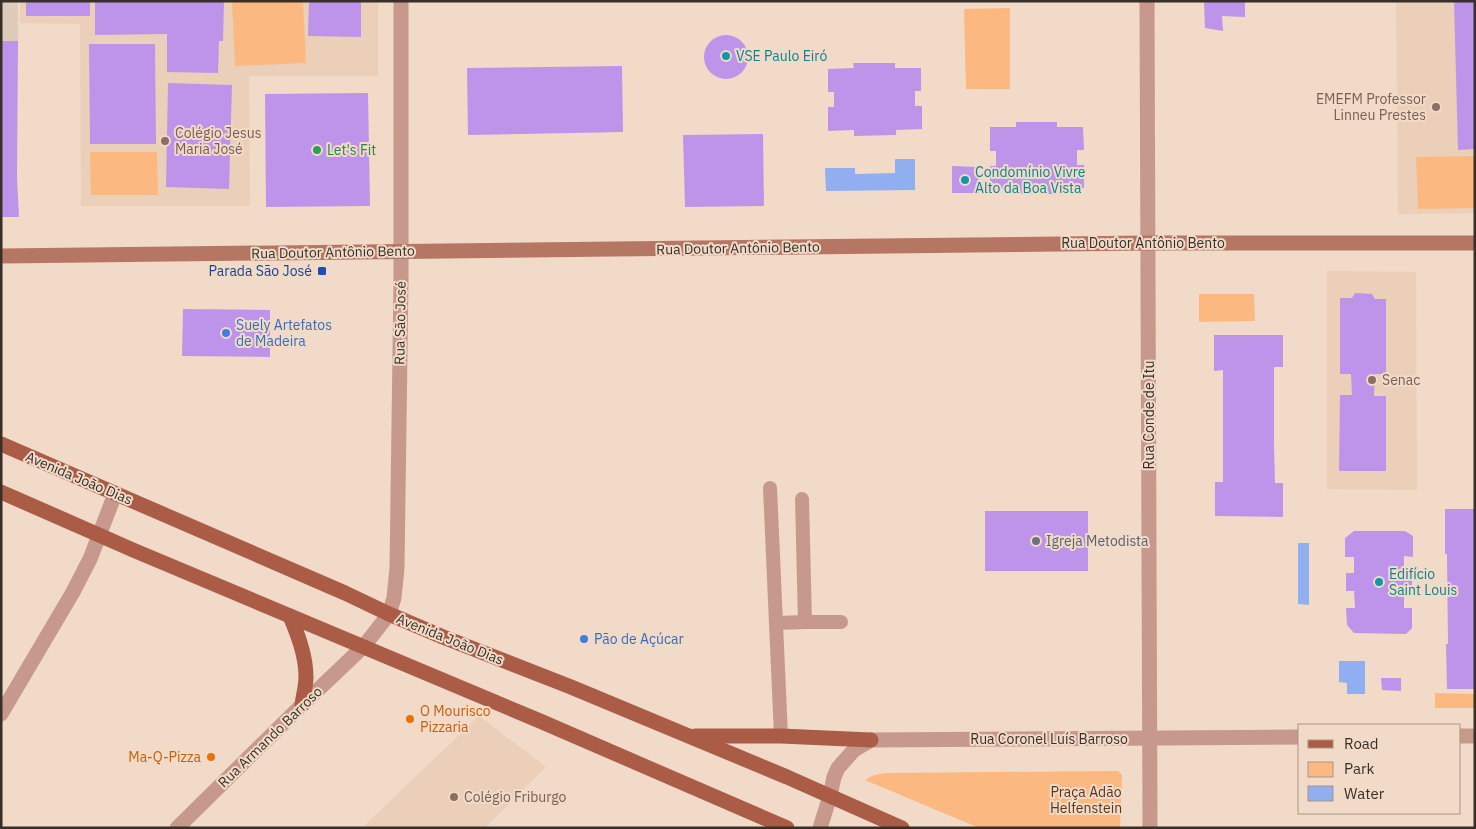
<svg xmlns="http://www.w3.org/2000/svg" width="1476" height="829" font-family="'IBM Plex Sans',sans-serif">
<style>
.commercial{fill:#decbbc}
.built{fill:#ebcfb8}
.green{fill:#fbb981}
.water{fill:#90aef0}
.building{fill:#bd94e9}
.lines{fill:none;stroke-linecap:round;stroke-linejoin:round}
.lane{stroke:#c6998c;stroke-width:14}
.street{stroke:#c6998c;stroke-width:15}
.secondary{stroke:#b67664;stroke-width:15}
.primary{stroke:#aa5c46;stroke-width:15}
.culture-dot{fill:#0f9aa8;stroke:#f1dac8;stroke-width:2}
.education-dot{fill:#8d6e63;stroke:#f1dac8;stroke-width:2}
.leisure-dot{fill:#2e9e5b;stroke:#f1dac8;stroke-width:2}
.transit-dot{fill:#1a4fb4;stroke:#f1dac8;stroke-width:2}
.shop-dot{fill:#3f7fe0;stroke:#f1dac8;stroke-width:2}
.worship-dot{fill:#6b7280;stroke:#f1dac8;stroke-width:2}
.food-dot{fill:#e8710a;stroke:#f1dac8;stroke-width:2}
.labels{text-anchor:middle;stroke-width:4;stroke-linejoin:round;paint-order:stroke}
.culture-label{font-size:14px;fill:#0d838f;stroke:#f1dac8;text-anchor:start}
.education-label{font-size:14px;fill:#785e54;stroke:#f1dac8;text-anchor:start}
.leisure-label{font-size:14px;fill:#27864d;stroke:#f1dac8;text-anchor:start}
.street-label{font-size:14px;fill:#382f28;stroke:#f1dac8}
.transit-label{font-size:14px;fill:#164399;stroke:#f1dac8;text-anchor:end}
.shop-label{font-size:14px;fill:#366cbe;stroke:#f1dac8;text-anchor:start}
.worship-label{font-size:14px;fill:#5b616d;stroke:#f1dac8;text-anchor:start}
.food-label{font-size:14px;fill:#c56008;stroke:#f1dac8;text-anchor:start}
.park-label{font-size:14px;fill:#58381b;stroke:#f1dac8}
</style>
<rect width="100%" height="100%" fill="#f1dac8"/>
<rect class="commercial" x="1" y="1" width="17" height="40"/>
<g class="built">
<polygon points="20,1 378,1 378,76 249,76 250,206 81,206 80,24 20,23"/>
<polygon points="1396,1 1475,1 1475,213 1398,214"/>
<polygon points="1327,271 1416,272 1417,490 1327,489"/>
<polygon points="479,716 546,767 485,828 362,828"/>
</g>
<g class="green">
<polygon points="232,1 303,1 306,63 235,66"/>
<polygon points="1010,8 1010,89 966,89 964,9"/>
<polygon points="90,152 157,152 158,195 91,195"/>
<polygon points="1475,156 1475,208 1418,209 1416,157"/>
<polygon points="1199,294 1254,294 1255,321 1199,322"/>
<polygon points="1435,693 1475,694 1475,708 1435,708"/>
<polygon points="1118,771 1122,775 1120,828 979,828 865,780 874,775 886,773"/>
</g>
<g class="water">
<polygon points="895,159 915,159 915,190 826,191 825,168 855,168 855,174 895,173"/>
<polygon points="1298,543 1309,543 1309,605 1298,604"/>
<polygon points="1339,661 1365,661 1365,694 1347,694 1347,683 1339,682"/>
</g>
<g class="building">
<rect x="26" y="1" width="64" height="15"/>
<polygon points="95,1 224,1 223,41 219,41 218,73 167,72 167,34 95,35"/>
<polygon points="309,1 361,1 361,37 308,36"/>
<polygon points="1204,1 1245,1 1245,17 1222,16 1223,31 1205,28"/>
<polygon points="1454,1 1475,1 1475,149 1458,150"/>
<circle cx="726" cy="57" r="22"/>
<polygon points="1,41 18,41 17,177 19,217 1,217"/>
<polygon points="89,44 155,44 156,144 90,144"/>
<polygon points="853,63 895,63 895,68 921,68 921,91 915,91 915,106 922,106 922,129 896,130 896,135 854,136 854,130 828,131 828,107 834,107 834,92 828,92 828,69 854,68"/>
<polygon points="622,66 623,132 468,135 467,68"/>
<polygon points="168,83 232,85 229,189 166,187"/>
<polygon points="368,93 370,206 266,207 265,94"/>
<polygon points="1016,122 1057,122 1057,127 1083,127 1084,150 1077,150 1077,165 1084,165 1084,188 1057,188 1057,194 1016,194 1016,189 990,189 990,166 996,166 996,151 990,151 990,127 1016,127"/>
<polygon points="763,134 764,206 685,207 683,135"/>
<polygon points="952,166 979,167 978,193 952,193"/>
<polygon points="1355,293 1372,294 1375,299 1386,299 1386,374 1375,374 1374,396 1386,396 1386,471 1339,471 1340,395 1352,395 1351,374 1340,374 1340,298 1352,298"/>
<polygon points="183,309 270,310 270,357 182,356"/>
<polygon points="1214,335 1283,335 1283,367 1274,367 1274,446 1275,483 1283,483 1283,517 1215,516 1215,482 1223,482 1223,370 1214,371"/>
<polygon points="1445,509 1475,509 1475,689 1447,689 1446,644 1448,644 1447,554 1445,554"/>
<rect x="985" y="511" width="103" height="60"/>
<polygon points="1354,531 1405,531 1413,536 1413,557 1404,556 1404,572 1412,572 1412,592 1404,592 1404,608 1412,608 1412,628 1406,634 1354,633 1347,625 1346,608 1355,608 1354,591 1346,591 1346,573 1354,573 1354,557 1345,557 1345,538"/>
<polygon points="1381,678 1401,678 1401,691 1382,690"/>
</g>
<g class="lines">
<g class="lane">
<polyline points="770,488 781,736"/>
<polyline points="805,622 841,622"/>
<polyline points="777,623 805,622 802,499"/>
</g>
<g class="street">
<polyline points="1147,1 1150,828"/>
<polyline points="1,714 73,592 90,559 115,494"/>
<polyline points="1460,736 1475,736"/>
<polyline points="177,828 302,705 364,646 389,614 394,598 397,568 401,280 401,1"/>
<polyline points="820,828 830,796 834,777 838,768 854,750 871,740 1300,737"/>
</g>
<polyline class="secondary" points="1,256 1148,243 1475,243"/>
<g class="primary">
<polyline points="1,444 345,593 389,614 443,637 571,687 787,777 902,828"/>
<polyline points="1,492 133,550 540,721 787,828"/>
<path d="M290 616C298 635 306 656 306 677 306 686 303 696 302 705"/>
<polyline points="695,736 781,736 871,740"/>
</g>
</g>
<g class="culture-dot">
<circle cx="726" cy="56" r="5"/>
<circle cx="965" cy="180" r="5"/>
<circle cx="1379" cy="582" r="5"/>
</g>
<g class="education-dot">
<circle cx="1436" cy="107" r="5"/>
<circle cx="165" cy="141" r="5"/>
<circle cx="1372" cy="380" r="5"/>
<circle cx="454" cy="797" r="5"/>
</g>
<circle class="leisure-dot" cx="317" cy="150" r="5"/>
<rect class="transit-dot" x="317" y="266" width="10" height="10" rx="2.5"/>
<g class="shop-dot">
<circle cx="226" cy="333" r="5"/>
<circle cx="584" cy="639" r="5"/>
</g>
<circle class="worship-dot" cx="1036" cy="541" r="5"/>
<g class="food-dot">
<circle cx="410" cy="719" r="5"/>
<circle cx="211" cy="757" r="5"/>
</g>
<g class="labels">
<g class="culture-label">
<text x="736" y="61">VSE Paulo Eiró</text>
<text x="975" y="177">Condomínio Vivre<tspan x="975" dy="16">Alto da Boa Vista</tspan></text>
<text x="1389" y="579">Edifício<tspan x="1389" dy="16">Saint Louis</tspan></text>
</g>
<g class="education-label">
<text x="1426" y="104" text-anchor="end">EMEFM Professor<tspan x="1426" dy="16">Linneu Prestes</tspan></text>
<text x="175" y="138">Colégio Jesus<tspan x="175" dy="16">Maria José</tspan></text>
<text x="1382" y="385">Senac</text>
<text x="464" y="802">Colégio Friburgo</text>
</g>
<g class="leisure-label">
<text x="327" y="155">Let's Fit</text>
</g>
<g class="street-label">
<text x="1143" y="248">Rua Doutor Antônio Bento</text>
<text transform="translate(738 248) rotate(-1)" y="5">Rua Doutor Antônio Bento</text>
<text transform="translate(333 252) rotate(-1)" y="5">Rua Doutor Antônio Bento</text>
<text transform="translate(400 323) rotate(-89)" y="5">Rua São José</text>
<text transform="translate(1149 415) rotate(-90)" y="5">Rua Conde de Itu</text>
<text transform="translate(79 478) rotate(23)" y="5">Avenida João Dias</text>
<text transform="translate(450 639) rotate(22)" y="5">Avenida João Dias</text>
<text transform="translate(270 737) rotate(-44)" y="5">Rua Armando Barroso</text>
<text x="1049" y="744">Rua Coronel Luís Barroso</text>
</g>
<g class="transit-label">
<text x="312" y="276">Parada São José</text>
</g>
<g class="shop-label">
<text x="236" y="330">Suely Artefatos<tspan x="236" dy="16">de Madeira</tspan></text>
<text x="594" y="644">Pão de Açúcar</text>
</g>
<g class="worship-label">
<text x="1046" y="546">Igreja Metodista</text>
</g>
<g class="food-label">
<text x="420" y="716">O Mourisco<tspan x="420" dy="16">Pizzaria</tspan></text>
<text x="201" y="762" text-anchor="end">Ma-Q-Pizza</text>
</g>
<g class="park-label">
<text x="1086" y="797">Praça Adão<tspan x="1086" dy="16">Helfenstein</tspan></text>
</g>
</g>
<rect width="1476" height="829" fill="none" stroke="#382f28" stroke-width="5"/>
<rect x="1298" y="724" width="162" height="90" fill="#f1dac8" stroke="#a79688"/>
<rect x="1308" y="740" width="25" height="8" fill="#aa5c46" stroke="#a79688"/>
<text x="1344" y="749" font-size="15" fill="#382f28">Road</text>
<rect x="1308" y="762" width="25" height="15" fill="#fbb981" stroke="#a79688"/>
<text x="1344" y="774" font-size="15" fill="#382f28">Park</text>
<rect x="1308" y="786" width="25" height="15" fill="#90aef0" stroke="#a79688"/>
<text x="1344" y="799" font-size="15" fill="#382f28">Water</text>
</svg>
